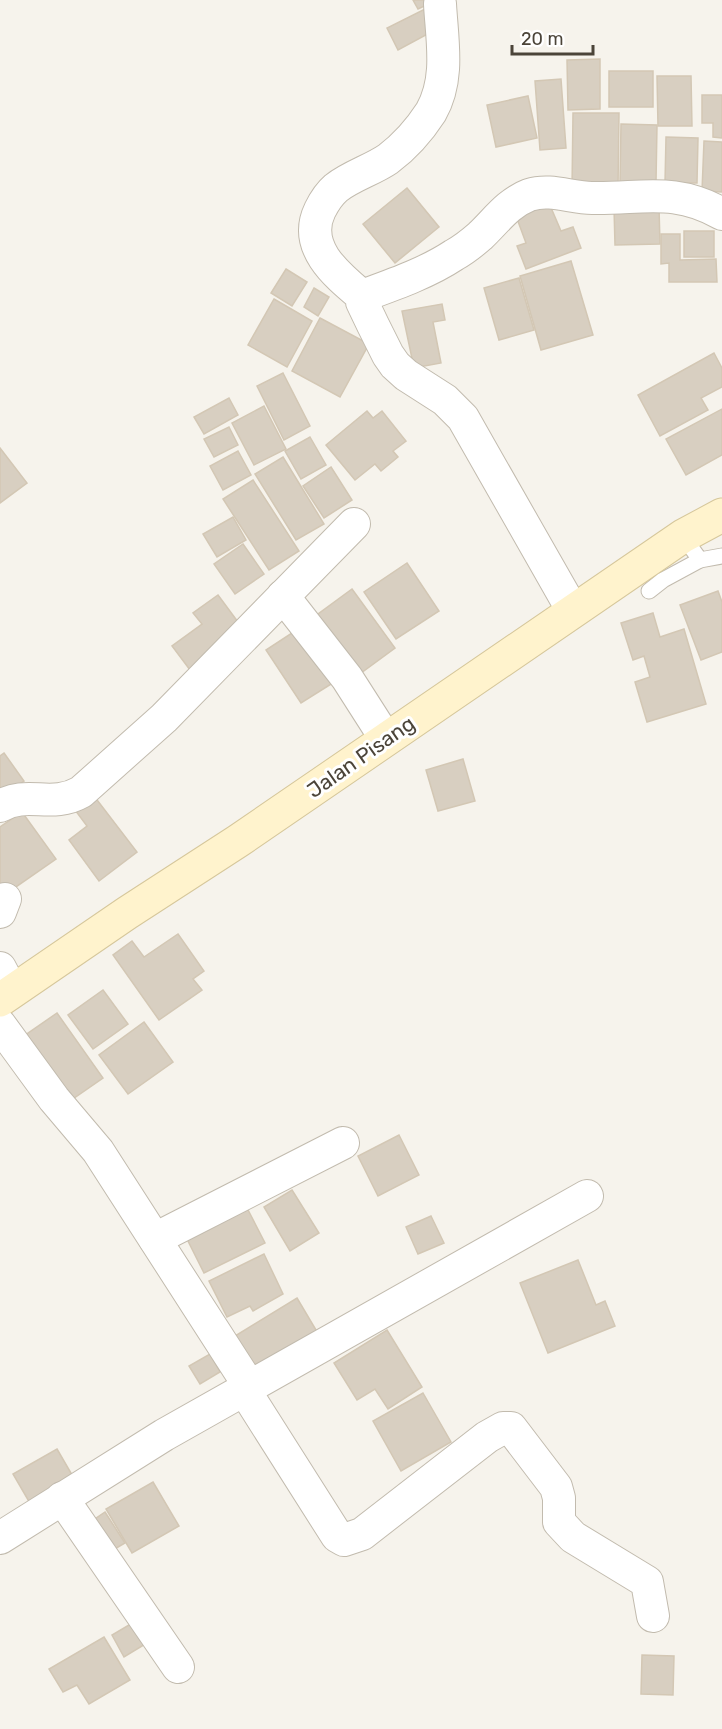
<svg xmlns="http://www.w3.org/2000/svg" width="722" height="1729" font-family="Rubik,sans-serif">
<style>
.building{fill:#d8cfc1;stroke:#d3c7b4;stroke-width:1.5}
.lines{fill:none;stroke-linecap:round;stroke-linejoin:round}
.lane-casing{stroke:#c2bbae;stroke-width:17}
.street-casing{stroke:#c2bbae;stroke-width:34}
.secondary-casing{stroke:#d6c79b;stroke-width:35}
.lane{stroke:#fff;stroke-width:15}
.street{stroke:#fff;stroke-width:32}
.secondary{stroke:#fff3cd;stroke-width:33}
.labels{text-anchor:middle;stroke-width:6;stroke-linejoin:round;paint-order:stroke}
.street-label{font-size:21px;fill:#4b4439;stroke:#fff}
</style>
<rect width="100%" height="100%" fill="#f6f3ec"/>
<g class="building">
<polygon points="413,0 437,0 418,9"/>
<polygon points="427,8 437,29 398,50 387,28"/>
<polygon points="600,59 600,109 568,110 567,60"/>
<rect x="609" y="71" width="44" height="36"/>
<polygon points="657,76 691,76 692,126 658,126"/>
<polygon points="561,79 566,148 540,150 535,81"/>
<polygon points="702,95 722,95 722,138 713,137 713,123 702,123"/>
<polygon points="528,96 537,138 496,147 487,105"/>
<polygon points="573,113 619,113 618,189 572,189"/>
<polygon points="621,124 657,125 656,183 620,182"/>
<polygon points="666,137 698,138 697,183 665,183"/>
<polygon points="704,141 722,142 722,192 702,191"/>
<polygon points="407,188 439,227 395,263 363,224"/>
<polygon points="549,203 561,231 573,227 581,248 526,269 517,246 526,243 516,216"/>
<polygon points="659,207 660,244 615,245 614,208"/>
<rect x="684" y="231" width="30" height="26"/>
<polygon points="661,234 680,234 680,260 716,259 717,282 669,282 669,263 661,264"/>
<polygon points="571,261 593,335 541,350 520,276"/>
<polygon points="286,269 307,282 292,306 271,293"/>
<polygon points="519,278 534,330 499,340 484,288"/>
<polygon points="314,288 329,297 318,316 304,307"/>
<polygon points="274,299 312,321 287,367 248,345"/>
<polygon points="442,304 445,320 433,322 441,363 414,368 402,311"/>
<polygon points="320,318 369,344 340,397 292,371"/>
<polygon points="714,353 722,368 722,387 701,398 708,410 660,436 638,395"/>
<polygon points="283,373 310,426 284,440 257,386"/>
<polygon points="229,398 238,415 204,434 194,417"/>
<polygon points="264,406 286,449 254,465 232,423"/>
<polygon points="722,409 722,455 686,475 666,439"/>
<polygon points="367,411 373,418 382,411 406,441 393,451 398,457 381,471 375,464 355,480 326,445"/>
<polygon points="229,427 238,445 214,457 204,439"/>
<polygon points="310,437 326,465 301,479 285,451"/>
<polygon points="0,448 27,483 0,503"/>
<polygon points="238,451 251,475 223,490 210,466"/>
<polygon points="283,457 324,524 296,540 255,474"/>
<polygon points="331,467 352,500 324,518 303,486"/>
<polygon points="253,480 299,551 269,570 223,499"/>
<polygon points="233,517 246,540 217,557 203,534"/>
<polygon points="243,544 264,574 235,594 214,564"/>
<polygon points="407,563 439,611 396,639 364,592"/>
<polygon points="352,589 395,648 357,676 314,617"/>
<polygon points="718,591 722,602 722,652 701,660 680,605"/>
<polygon points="218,595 244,630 190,670 172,646 202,624 193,613"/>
<polygon points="653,613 660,637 684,629 706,704 647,722 635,682 650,677 644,656 633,660 621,623"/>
<polygon points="301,627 336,681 301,703 266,650"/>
<polygon points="4,753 24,781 0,798 0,756"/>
<polygon points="463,759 475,801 438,811 426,770"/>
<polygon points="94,796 137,852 99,881 69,840 87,826 75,810"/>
<polygon points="22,812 56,859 0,898 0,827"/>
<polygon points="178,934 204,971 193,979 202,990 159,1020 113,955 132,941 144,957"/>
<polygon points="103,990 128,1024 93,1049 68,1015"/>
<polygon points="57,1013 103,1078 67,1103 21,1038"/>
<polygon points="144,1022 173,1062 128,1094 99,1055"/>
<polygon points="399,1135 419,1175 378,1196 358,1156"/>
<polygon points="292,1190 319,1233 290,1251 264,1207"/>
<polygon points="245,1204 265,1243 204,1273 184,1233"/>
<polygon points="431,1216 444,1243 418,1254 406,1227"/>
<polygon points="264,1254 283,1294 253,1311 250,1306 227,1317 209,1281"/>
<polygon points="578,1260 596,1305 605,1301 615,1326 548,1353 520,1283"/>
<polygon points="297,1298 319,1335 258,1373 235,1336"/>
<polygon points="387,1330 422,1387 388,1409 375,1389 357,1400 334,1363"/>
<polygon points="210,1354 220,1372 200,1384 189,1366"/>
<polygon points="423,1393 451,1442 401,1471 373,1421"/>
<polygon points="57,1449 75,1480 31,1505 13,1474"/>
<polygon points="153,1482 179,1526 132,1553 106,1509"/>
<polygon points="105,1512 125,1543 108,1553 89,1523"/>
<polygon points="139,1619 152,1640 124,1657 112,1635"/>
<polygon points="104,1637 130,1680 89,1704 77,1685 63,1692 49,1669"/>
<polygon points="642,1655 674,1656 673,1695 641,1694"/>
</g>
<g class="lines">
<defs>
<g id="lane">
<polyline points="683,536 700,560 722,556"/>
<polyline points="649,591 663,580 700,560"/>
</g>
<g id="street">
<path d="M440 4C442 40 450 79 431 112 420 129 404 147 388 159 372 170 351 176 336 188 329 194 324 202 320 210 302 247 337 275 362 296V302L373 325 388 355 395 365 406 375 445 400 463 418 573 611"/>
<path d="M362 296C392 285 427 273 454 255 463 250 472 243 480 236 496 221 508 203 529 195 551 188 571 198 592 198 643 199 675 187 722 214"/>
<polyline points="283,596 347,678 386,739"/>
<path d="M0 806C28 790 51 809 81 792L164 718 354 524"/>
<polyline points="0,912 5,899"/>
<polyline points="0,968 12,991"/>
<polyline points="0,1025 54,1099 98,1151 250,1387"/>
<polyline points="155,1239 343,1143"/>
<polyline points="245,1391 337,1536 344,1540 362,1534 487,1437 503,1428 511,1428 556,1487 559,1498 559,1522 573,1537 647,1582 653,1616"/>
<polyline points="62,1498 178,1667"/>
<polyline points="0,1538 164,1435 587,1196"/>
</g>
<polyline id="secondary" points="0,1000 127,913 238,841 683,536 722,515"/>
</defs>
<use href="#lane" class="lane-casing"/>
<use href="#street" class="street-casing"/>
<use href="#secondary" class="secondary-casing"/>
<use href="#lane" class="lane"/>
<use href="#street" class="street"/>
<use href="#secondary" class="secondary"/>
</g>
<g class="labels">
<g class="street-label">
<text transform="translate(361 757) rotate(-35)" y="7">Jalan Pisang</text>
</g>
</g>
<path d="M512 45v9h81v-9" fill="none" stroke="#4b4439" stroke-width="3"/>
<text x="521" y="45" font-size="18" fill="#4b4439" stroke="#ffffff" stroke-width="4.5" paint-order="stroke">20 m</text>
</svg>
